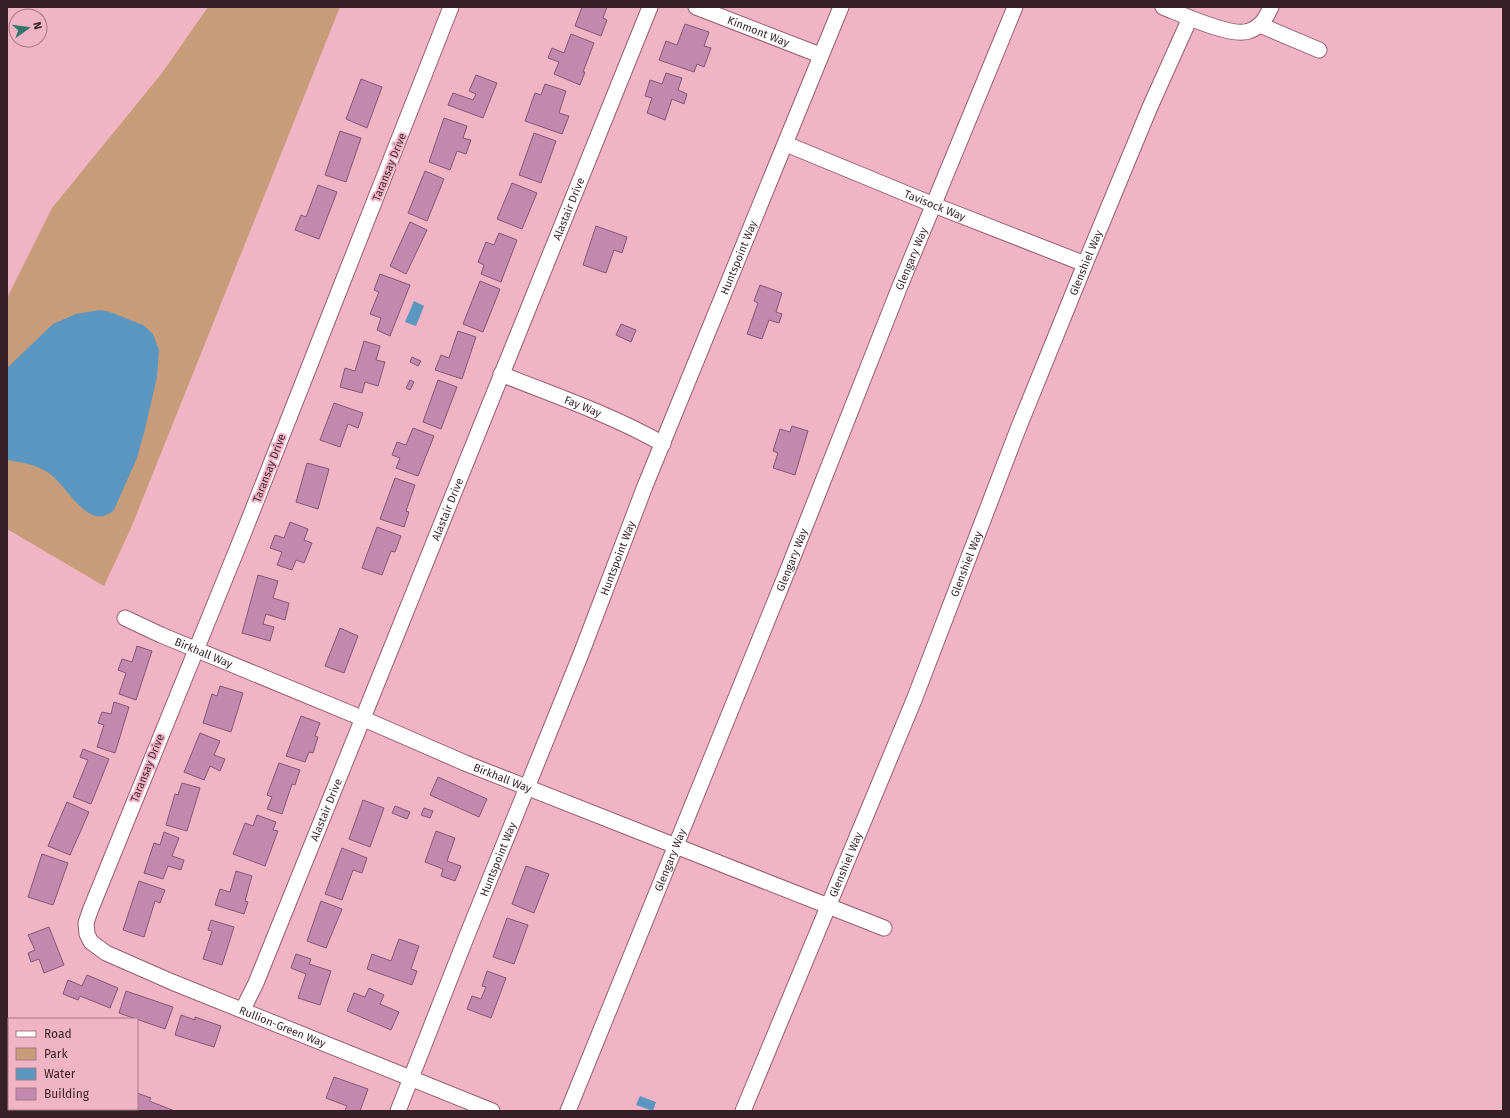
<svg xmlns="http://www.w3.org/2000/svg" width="1510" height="1118" font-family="'Fira Sans',sans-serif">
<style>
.green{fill:#c89c79}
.water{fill:#5b96c0}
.building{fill:#c388ae;stroke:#855775}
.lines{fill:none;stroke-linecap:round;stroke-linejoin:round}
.minor-casing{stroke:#955e6e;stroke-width:17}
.minor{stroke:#fff;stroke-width:15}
.labels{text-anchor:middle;stroke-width:4;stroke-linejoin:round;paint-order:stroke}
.street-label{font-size:11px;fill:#361f26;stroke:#f1b4c5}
</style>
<rect width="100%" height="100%" fill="#f1b4c5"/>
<polygon class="green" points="208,7 340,7 131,528 104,586 7,529 7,298 52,208 162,73"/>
<g class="water">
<polygon points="414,301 424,306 416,326 405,322"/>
<path d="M100 310 110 312 143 325 153 334 159 350 157 377 145 429 137 458 114 510C89 533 68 487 50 474 37 464 22 463 7 460V368L53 324 76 314Z"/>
<polygon points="640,1096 656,1102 653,1111 636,1105"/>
</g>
<g class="building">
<polygon points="582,7 607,7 603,18 607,20 601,36 575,26"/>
<polygon points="685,24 709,32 704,46 711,48 704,67 697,64 694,72 659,60 666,41 677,45"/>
<polygon points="571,34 594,43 583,72 585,72 580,85 554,74 559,62 548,58 552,48 564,53"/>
<polygon points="666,73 682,78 678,90 687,94 684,104 672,99 665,120 647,113 652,98 645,96 650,80 662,84"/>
<polygon points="476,75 497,83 483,118 448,105 453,93 473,100 476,94 469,91"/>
<polygon points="361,79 382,87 367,128 346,119"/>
<polygon points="545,84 566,91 559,113 569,116 562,134 525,121 535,93 541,95"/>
<polygon points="444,118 467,126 463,138 471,140 466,154 457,151 450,170 429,162"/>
<polygon points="340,131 361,138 346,182 325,175"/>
<polygon points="534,133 556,141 541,183 519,175"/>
<polygon points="425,171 444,179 427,221 408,213"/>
<polygon points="512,183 537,193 522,229 497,219"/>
<polygon points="318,185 337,192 319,239 295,230 301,215 306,217"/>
<polygon points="410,222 427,230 406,274 390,266"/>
<polygon points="596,226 627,237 622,253 614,250 606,273 583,265"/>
<polygon points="499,233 517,240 501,282 481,274 484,265 478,262 486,242 494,245"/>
<polygon points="380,274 410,285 390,336 377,330 381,318 370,314 379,292 374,290"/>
<polygon points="480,281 500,289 483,332 463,324"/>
<polygon points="760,285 782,293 776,312 782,314 779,323 769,320 762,339 747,334 758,303 754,301"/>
<polygon points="621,324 636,330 631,342 616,335"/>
<polygon points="458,331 476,337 462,379 435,370 441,355 449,358"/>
<polygon points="364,341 380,346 376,360 385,362 378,386 365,382 362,393 340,387 345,368 355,371"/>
<polygon points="412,357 421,361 418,366 410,362"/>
<polygon points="410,380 414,382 410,390 406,388"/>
<polygon points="438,380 457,387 441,429 423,422"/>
<polygon points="334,403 363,413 358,428 348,424 340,447 320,440"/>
<polygon points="792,426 808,431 795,475 773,468 778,453 773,451 780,429 790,432"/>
<polygon points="413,428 434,436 418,476 396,468 400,458 392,455 397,442 406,445"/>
<polygon points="307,463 329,469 318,509 296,502"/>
<polygon points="395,478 415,485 406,511 409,512 404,527 380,519"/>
<polygon points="290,522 308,529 304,540 312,543 304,563 296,560 292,570 277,565 282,552 270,548 275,535 284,538"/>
<polygon points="377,527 401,536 395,552 391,551 382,575 362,568"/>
<polygon points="258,575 278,581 273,598 289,603 285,620 266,614 263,624 274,627 270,641 242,633"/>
<polygon points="340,628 358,636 344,673 325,666"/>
<polygon points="137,646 152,651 136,700 119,694 126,673 118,670 122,659 132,662"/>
<polygon points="220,686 243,693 231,732 203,723 212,694 217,696"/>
<polygon points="114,702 129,707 115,753 97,747 104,725 98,723 102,712 111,714"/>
<polygon points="301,716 320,723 315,736 318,737 313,753 309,752 305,762 286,756"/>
<polygon points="200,733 220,741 214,755 225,759 220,771 210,766 204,780 184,772"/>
<polygon points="83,749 109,759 91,804 73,797 88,760 80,757"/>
<polygon points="279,763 300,770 295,785 292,784 282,814 267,809 272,797 267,795"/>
<polygon points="438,777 487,799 479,817 430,795"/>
<polygon points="182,783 200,788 187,831 166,825 175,794 178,795"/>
<polygon points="363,800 384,808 370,847 349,839"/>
<polygon points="67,802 89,812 70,855 48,846"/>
<polygon points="395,806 410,812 407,819 392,813"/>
<polygon points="424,808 433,811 430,818 421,815"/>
<polygon points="257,815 276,822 273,830 278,831 265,866 233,854 245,823 253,826"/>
<polygon points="436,831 455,838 447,861 461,866 455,881 441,876 443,869 425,862"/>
<polygon points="164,832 179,838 172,856 184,860 181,870 168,866 163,879 144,873 154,843 160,845"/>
<polygon points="342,848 367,858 362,873 353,870 342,900 325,894"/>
<polygon points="42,854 68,863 53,905 28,897"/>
<polygon points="526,866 549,874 534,913 512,904"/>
<polygon points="236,871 252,876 245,901 248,902 244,914 215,905 220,889 230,892"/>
<polygon points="139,881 165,890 160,903 155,901 144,937 123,930"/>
<polygon points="321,901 342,909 326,948 307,941"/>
<polygon points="507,918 528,925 514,964 493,957"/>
<polygon points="211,920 234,927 222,965 203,959 212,931 208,930"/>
<polygon points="49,927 64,965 44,973 39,959 31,962 28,953 35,950 28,935"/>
<polygon points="399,939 419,946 411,969 417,971 412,985 367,969 372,954 391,961"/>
<polygon points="296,954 311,959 309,964 331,971 320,1005 298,998 306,974 291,968"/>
<polygon points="487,971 506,978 491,1018 467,1009 472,996 481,999 486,987 482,986"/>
<polygon points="87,975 118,988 110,1008 80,996 78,1000 63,994 68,980 82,986"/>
<polygon points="369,988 384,995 380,1004 399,1012 391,1030 347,1011 354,993 365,997"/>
<polygon points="126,991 173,1007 165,1029 119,1013"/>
<polygon points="181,1015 195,1020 195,1017 221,1026 214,1047 175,1035"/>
<polygon points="334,1077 368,1089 360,1111 345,1111 347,1106 326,1098"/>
<polygon points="137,1093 151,1098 149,1101 175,1111 122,1111 123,1109 137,1109"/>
</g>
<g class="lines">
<defs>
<g id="minor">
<path id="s1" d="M451 7 244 532 90 911 86 923 87 934 91 942 106 953 172 982 492 1111"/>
<path id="s2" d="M696 7 820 55"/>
<path d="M1163 7C1181 14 1232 38 1249 31 1261 27 1266 18 1271 7"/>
<polyline points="1260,25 1319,50"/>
<path id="s3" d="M786 144 934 205 1085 264"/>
<path id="s4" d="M501 374C556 396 612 415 663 444"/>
<path id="s5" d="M125 618 161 635 364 719 465 763 884 928"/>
<path id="s6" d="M243 1009 256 983 650 7"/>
<path id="s7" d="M398 1111 466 938 581 654 645 486 841 7"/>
<path id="s8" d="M568 1111 789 567 900 286 1015 7"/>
<path id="s9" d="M743 1111 914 700 1018 429 1085 264 1150 107 1190 18"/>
</g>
</defs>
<use href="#minor" class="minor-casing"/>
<use href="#minor" class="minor"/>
</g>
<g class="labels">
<g class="street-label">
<text dy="4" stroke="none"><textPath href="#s2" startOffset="67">Kinmont Way</textPath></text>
<text transform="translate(389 167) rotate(-68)" y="4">Taransay Drive</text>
<text dy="4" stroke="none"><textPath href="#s3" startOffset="161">Tavisock Way</textPath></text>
<text dy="4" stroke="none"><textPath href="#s6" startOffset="864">Alastair Drive</textPath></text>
<text dy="4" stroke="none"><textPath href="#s7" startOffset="919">Huntspoint Way</textPath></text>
<text dy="4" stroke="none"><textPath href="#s8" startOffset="919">Glengary Way</textPath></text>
<text dy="4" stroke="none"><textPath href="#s9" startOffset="915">Glenshiel Way</textPath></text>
<text dy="4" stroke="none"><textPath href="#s4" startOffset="88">Fay Way</textPath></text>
<text transform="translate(269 468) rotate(-69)" y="4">Taransay Drive</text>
<text dy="4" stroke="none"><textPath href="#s6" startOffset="540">Alastair Drive</textPath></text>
<text dy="4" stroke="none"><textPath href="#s7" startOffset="595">Huntspoint Way</textPath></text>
<text dy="4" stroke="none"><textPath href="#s8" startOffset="595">Glengary Way</textPath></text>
<text dy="4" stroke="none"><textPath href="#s9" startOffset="591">Glenshiel Way</textPath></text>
<text dy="4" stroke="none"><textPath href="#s5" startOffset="86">Birkhall Way</textPath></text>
<text transform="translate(147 768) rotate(-68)" y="4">Taransay Drive</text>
<text dy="4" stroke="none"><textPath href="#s5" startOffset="410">Birkhall Way</textPath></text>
<text dy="4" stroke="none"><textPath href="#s6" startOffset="216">Alastair Drive</textPath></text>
<text dy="4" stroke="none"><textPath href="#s7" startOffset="271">Huntspoint Way</textPath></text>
<text dy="4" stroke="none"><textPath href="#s8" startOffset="271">Glengary Way</textPath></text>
<text dy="4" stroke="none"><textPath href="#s9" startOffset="267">Glenshiel Way</textPath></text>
<text dy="4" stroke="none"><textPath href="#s1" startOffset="1216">Rullion-Green Way</textPath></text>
</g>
</g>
<rect width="1510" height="1118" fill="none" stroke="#361f26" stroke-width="16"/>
<rect x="8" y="1018" width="130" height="92" fill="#f1b4c5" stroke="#a67885"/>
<rect x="16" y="1031" width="20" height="6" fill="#ffffff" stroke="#a67885"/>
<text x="44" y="1038" font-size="12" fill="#361f26">Road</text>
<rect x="16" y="1048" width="20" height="12" fill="#c89c79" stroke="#a67885"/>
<text x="44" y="1058" font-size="12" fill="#361f26">Park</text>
<rect x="16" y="1068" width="20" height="12" fill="#5b96c0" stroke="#a67885"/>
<text x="44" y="1078" font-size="12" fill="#361f26">Water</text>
<rect x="16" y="1088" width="20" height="12" fill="#c388ae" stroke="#a67885"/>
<text x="44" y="1098" font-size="12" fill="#361f26">Building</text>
<g transform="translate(28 28) rotate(76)"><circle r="19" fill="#f1b4c5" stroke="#a67885"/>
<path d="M0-3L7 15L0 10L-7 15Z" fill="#31766b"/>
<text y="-6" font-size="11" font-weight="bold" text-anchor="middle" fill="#361f26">N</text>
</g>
</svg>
